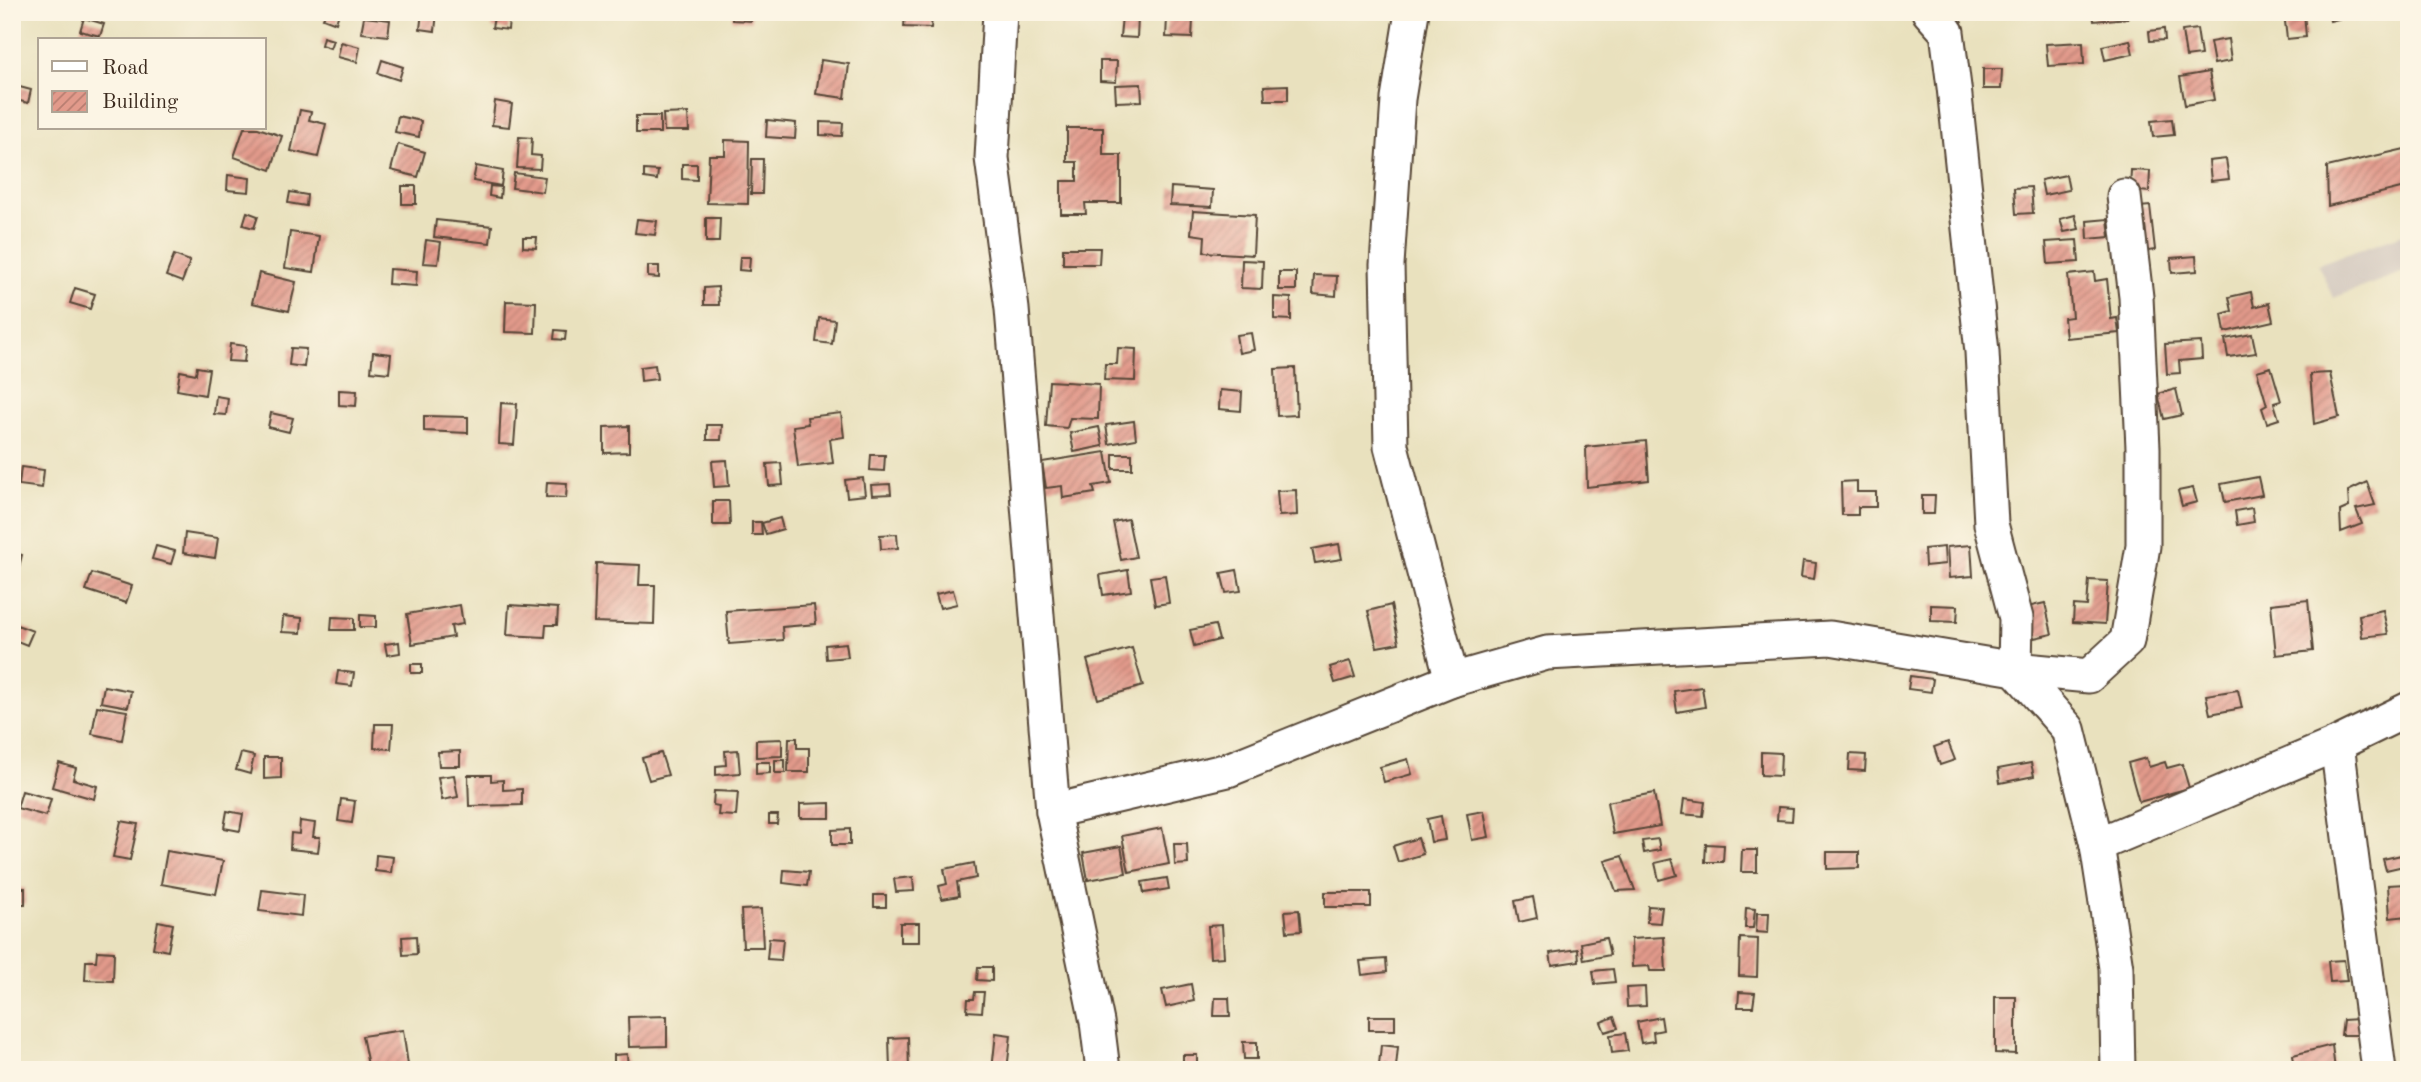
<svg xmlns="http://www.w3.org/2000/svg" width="2421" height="1082" font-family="'Old Standard TT',serif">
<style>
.industrial{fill:#cdc2b9}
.building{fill:url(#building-hatch)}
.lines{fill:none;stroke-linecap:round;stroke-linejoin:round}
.minor-casing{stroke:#554536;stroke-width:37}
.minor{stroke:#fff;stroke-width:33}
</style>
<defs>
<pattern id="building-hatch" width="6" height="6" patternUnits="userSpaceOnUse" patternTransform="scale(1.75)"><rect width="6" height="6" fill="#e29a8b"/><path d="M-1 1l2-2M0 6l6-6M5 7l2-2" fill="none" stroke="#b87e71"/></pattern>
</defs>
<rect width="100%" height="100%" fill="#fcf5e5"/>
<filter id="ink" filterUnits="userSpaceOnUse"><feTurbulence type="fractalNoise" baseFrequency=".0143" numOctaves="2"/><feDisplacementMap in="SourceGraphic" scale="14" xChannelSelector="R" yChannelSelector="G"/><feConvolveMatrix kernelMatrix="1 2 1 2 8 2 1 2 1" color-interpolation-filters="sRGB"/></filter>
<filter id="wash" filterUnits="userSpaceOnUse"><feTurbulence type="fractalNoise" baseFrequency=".00686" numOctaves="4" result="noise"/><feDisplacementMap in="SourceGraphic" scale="28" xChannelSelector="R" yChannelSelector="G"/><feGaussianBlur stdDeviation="1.57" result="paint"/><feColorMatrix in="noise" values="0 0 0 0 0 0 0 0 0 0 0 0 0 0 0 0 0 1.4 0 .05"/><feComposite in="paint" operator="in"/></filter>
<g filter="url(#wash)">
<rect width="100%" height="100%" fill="#e9e1be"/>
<polygon class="industrial" points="2409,232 2409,270 2333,298 2318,264"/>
<g id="blocks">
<g class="building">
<polygon points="326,12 339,13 336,23 323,18"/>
<polygon points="422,12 437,12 435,31 420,29"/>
<polygon points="732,12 751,12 751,21 732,20"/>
<polygon points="2093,12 2127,12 2128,18 2094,21"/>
<polygon points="2304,12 2306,37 2287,39 2284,13"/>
<polygon points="2328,12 2362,12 2362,13 2330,21"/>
<polygon points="905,15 932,17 931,28 904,27"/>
<polygon points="1122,16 1138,17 1137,38 1120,37"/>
<polygon points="364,17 390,20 388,36 361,33"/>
<polygon points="494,17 509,19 508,30 492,28"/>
<polygon points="84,18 104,24 100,36 80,31"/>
<polygon points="1167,18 1193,19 1192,38 1166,37"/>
<polygon points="2164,29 2165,40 2150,41 2149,31"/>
<polygon points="2197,29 2201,55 2186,57 2182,31"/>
<polygon points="323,37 333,40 330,48 321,45"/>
<polygon points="2228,39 2231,61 2214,64 2210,42"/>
<polygon points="2130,40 2133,54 2105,60 2102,46"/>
<polygon points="341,42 360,47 357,62 338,57"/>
<polygon points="2083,42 2084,64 2048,66 2046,44"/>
<polygon points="382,60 403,67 399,80 378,73"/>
<polygon points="821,60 849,64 845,98 816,94"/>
<polygon points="1100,61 1117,61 1116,82 1100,81"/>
<polygon points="1983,69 2002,69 2001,89 1983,89"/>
<polygon points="2209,72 2214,100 2185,105 2180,77"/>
<polygon points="1141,84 1142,101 1116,102 1115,85"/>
<polygon points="12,85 31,90 28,103 12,99"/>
<polygon points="1288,85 1288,100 1265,100 1264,86"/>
<polygon points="495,101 512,104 509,127 492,125"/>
<polygon points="300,110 311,112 309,120 326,124 318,157 291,151"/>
<polygon points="688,113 689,131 664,131 663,114"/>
<polygon points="398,116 421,121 419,137 395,132"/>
<rect x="636" y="116" width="24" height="17"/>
<polygon points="2172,119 2174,135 2153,137 2151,121"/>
<polygon points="767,120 796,123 795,139 766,137"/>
<polygon points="820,122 843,123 842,136 820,135"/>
<polygon points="244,128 258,128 282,136 271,170 234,157"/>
<polygon points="1067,128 1103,128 1103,155 1121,155 1121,203 1085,203 1086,214 1061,214 1061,181 1077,181 1077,162 1067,162"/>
<polygon points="519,137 532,138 531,155 541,156 540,169 517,168"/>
<polygon points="725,140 749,141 748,204 707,203 709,155 725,155"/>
<polygon points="398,144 425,152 418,177 391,170"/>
<polygon points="2409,148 2409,186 2328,206 2327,167"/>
<polygon points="752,159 763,159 762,194 751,194"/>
<polygon points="2226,159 2229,179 2211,181 2209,161"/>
<polygon points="682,164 697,164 697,180 682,179"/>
<polygon points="476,166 503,171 501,186 473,181"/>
<polygon points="644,170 658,171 657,180 644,178"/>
<polygon points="2131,170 2150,171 2149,192 2130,190"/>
<polygon points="514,173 545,177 543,192 512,188"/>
<polygon points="228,175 250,178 249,192 227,190"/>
<polygon points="2066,175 2069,190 2044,195 2041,180"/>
<rect x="402" y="186" width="14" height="18"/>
<polygon points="490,186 501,187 500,198 489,196"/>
<polygon points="1171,187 1213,190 1212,207 1170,205"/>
<polygon points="2031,187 2033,213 2016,214 2014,188"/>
<polygon points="290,192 307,195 306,206 288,203"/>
<polygon points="2150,206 2155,250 2135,253 2129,208"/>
<polygon points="1193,211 1255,215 1253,255 1204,252 1205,236 1191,234"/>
<polygon points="247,212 258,216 254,228 243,225"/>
<polygon points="2075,215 2079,229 2064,232 2060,219"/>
<polygon points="706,218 720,218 719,242 706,242"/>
<polygon points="637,219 657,221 655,235 635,233"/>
<polygon points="2108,219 2110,237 2088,239 2087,221"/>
<polygon points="436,220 492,226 490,243 434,237"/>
<polygon points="290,232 319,236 314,272 285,268"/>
<polygon points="523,237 537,237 536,248 523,247"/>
<polygon points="426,240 441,242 438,264 423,263"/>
<polygon points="2077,240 2079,262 2048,264 2046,242"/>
<polygon points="1063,248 1100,248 1099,264 1063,264"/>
<polygon points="174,255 190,261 182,282 166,276"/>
<polygon points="2196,256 2197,271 2172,273 2171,258"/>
<polygon points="740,257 750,257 749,271 739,270"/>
<polygon points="1242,260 1263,261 1262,289 1241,288"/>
<polygon points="648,266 659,266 659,278 648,277"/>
<polygon points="389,269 417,271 416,286 388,284"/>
<rect x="1279" y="272" width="17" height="18"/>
<polygon points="2094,272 2095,281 2107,279 2111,319 2117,318 2119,333 2066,338 2064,318 2072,317 2068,275"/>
<polygon points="259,273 296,282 289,311 252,303"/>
<polygon points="1314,275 1337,276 1336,296 1313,294"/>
<polygon points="718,287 719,305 704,305 704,288"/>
<polygon points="75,288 95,294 90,309 70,303"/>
<polygon points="2251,292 2254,307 2269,303 2273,321 2225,332 2222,314 2232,311 2229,297"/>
<polygon points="1274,297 1291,298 1291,320 1274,319"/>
<polygon points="506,301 536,302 535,333 505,332"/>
<polygon points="819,318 835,320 832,344 816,342"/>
<polygon points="555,330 566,331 565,340 554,339"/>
<polygon points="1251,333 1254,350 1239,353 1236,335"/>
<polygon points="2252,334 2256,353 2228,357 2225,339"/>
<polygon points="2201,342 2202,359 2179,361 2180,373 2167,374 2165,344"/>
<polygon points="230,344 246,346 244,362 228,361"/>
<polygon points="291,348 306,349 304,367 289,365"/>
<polygon points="1118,348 1136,349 1135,381 1104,380 1105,364 1117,364"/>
<polygon points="373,352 391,354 389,373 371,371"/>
<polygon points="655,365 657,379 641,381 640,367"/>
<polygon points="197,367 209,369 205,395 177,390 180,371 196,374"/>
<polygon points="2271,367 2281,401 2274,403 2279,419 2267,423 2262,408 2267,405 2257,371"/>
<polygon points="1295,368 1297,415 1277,416 1275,369"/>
<polygon points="2330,373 2339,417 2314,424 2310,374"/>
<polygon points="1049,381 1099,384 1098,419 1070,418 1067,428 1046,426"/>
<polygon points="2176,389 2182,415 2164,419 2158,394"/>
<polygon points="339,390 357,391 356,406 339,405"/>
<polygon points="1220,390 1242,392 1241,411 1219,409"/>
<polygon points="216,396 228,398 226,415 214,414"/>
<polygon points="501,403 517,404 514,445 499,444"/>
<polygon points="271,413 293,418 289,432 268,427"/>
<polygon points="841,413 844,437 830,439 833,463 798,467 793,426 808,424 807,417"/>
<polygon points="424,416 468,417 468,433 424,431"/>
<polygon points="1134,421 1136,439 1109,444 1106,425"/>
<polygon points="707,425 722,425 721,440 707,440"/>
<polygon points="629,426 629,452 604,453 604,427"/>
<polygon points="1099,427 1103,446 1074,452 1070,433"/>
<polygon points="1646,441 1649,480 1587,487 1586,447"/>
<polygon points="1106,452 1111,483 1093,486 1095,493 1063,498 1062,486 1046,488 1042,462"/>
<rect x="1113" y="454" width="19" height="15"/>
<polygon points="871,455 885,455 884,471 870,470"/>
<polygon points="727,460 729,486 714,487 712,461"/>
<polygon points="781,463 783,485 769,486 767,464"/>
<polygon points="21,467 44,470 42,488 19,485"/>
<polygon points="2258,477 2262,495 2225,502 2221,484"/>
<polygon points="863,478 865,495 847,497 845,480"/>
<polygon points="1857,481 1857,492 1876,492 1876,507 1858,507 1858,515 1842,515 1841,482"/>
<polygon points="547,482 567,483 566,498 546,497"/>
<polygon points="2367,482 2375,505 2356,509 2362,524 2341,532 2340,511 2349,507 2348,491"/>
<polygon points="890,484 891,494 872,495 871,485"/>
<polygon points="2193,488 2197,502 2182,506 2178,491"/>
<polygon points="1296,490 1297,515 1279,516 1277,491"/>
<polygon points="1922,495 1935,495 1934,514 1922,514"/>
<polygon points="713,501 729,501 730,525 713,525"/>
<polygon points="2252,508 2254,522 2237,525 2235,511"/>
<polygon points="780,518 783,529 766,534 762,523"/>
<polygon points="1128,519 1136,557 1121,560 1113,522"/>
<polygon points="752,522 761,522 762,535 752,535"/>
<polygon points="185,533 218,538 215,558 183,553"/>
<polygon points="897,534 898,548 881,549 880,535"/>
<polygon points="1339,544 1342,559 1315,563 1312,549"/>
<polygon points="1971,545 1973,576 1949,578 1947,547"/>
<polygon points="156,546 175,551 171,564 152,559"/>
<polygon points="1944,547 1945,564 1925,566 1924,549"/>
<polygon points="12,552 22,555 18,571 12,569"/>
<polygon points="1803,561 1816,563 1814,579 1801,577"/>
<polygon points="596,563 640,565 639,585 655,585 654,624 594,622"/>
<polygon points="1128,570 1131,591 1103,595 1100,575"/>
<polygon points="1237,570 1241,591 1226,593 1221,573"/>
<polygon points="92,573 132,586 126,603 86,590"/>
<polygon points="1165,575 1169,603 1155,605 1150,577"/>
<polygon points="2089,580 2108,581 2105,624 2073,622 2074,605 2087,606"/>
<polygon points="953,590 957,604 940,608 936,594"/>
<polygon points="2308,600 2313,651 2276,655 2271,604"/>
<polygon points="2045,603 2052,634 2034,638 2027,607"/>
<polygon points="460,605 463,624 451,626 453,637 412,644 407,614"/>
<polygon points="509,605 558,608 557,625 546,625 545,637 507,635"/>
<polygon points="814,605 816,624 782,627 783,640 729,644 726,611"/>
<polygon points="1391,605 1399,643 1377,647 1368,611"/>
<polygon points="1931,605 1958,606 1957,622 1931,621"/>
<polygon points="2383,610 2388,634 2362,637 2359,615"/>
<polygon points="360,615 376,616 376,627 360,627"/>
<polygon points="283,616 302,618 301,633 282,632"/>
<polygon points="332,617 354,618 354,630 331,630"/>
<polygon points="17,625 33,631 27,645 12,639"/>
<polygon points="1215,625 1219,640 1194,646 1190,630"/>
<polygon points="399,642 400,653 387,655 385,644"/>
<polygon points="846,643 848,657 826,659 825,645"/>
<polygon points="1132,648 1143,686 1098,699 1087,660"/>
<polygon points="1350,661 1355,677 1335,683 1330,667"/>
<rect x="411" y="664" width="11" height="9"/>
<polygon points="338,671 354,673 352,686 336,684"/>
<polygon points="1910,676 1933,679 1931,692 1908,689"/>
<polygon points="104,686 131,691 128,707 101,702"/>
<polygon points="1702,687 1705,707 1677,712 1674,691"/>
<polygon points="2238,690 2242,708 2210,714 2206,695"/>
<polygon points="97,706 127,711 122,740 92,734"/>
<polygon points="375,724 393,724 391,749 374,748"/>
<polygon points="789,738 797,738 797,748 809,748 809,772 788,772"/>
<polygon points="782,739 782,756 756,757 756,740"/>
<polygon points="1948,742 1955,760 1940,765 1934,747"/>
<polygon points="738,750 740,773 716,775 716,766 726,765 725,751"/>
<polygon points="460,751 460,766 439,766 438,752"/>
<polygon points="1761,752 1781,753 1780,776 1761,775"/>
<polygon points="241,753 254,756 250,774 236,770"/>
<polygon points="661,753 668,775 649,780 642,758"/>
<polygon points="1850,754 1866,755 1865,771 1849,770"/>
<polygon points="264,757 281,757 281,778 264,779"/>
<polygon points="2146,758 2149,767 2165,762 2167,768 2182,764 2189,788 2139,802 2128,763"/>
<polygon points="1408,759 1412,774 1384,782 1380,767"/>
<rect x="775" y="760" width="10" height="13"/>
<polygon points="756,762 770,762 770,773 756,774"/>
<polygon points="59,763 76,768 73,779 97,786 94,799 52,787"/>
<polygon points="2031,763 2034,776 2000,783 1998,769"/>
<polygon points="454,775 458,797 442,800 438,777"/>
<polygon points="468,775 491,775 491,781 503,780 503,790 522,789 522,805 469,806"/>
<polygon points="22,791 51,799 46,816 17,808"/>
<polygon points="714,791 738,792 736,816 718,815 719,806 713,805"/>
<polygon points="1654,793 1660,826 1613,834 1607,802"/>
<polygon points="341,799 355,801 352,823 338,821"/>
<polygon points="1684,799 1705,802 1703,816 1682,814"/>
<polygon points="830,803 830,818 800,818 800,804"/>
<polygon points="1778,807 1793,808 1792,821 1777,820"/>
<polygon points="227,811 243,814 240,831 224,828"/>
<polygon points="1484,811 1489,837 1472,840 1467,814"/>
<polygon points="769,815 778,815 777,824 769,824"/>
<polygon points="1441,816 1445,840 1431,842 1427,819"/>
<polygon points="121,821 138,824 130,860 113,857"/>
<polygon points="300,821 315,823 313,837 320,837 318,852 290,849 291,833 299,834"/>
<polygon points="1162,828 1169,864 1129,872 1122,836"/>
<polygon points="850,829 850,845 832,845 832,830"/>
<polygon points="1418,838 1423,854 1398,862 1393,846"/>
<polygon points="1658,839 1660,850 1644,853 1642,841"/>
<polygon points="1174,844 1187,844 1188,864 1175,865"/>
<polygon points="1706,844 1724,845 1723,862 1705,862"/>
<polygon points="1121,846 1126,873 1088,880 1083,853"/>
<polygon points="1742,850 1757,850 1757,872 1741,872"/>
<polygon points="167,851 223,861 216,894 161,884"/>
<polygon points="1827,852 1859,852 1859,868 1827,869"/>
<polygon points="2406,854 2408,865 2386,870 2383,859"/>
<polygon points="376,855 393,857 391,873 375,871"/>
<polygon points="1622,856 1635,890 1616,891 1605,861"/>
<polygon points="1672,859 1677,875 1659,880 1655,863"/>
<polygon points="974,863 976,878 957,882 959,896 942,899 939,886 947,884 944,869"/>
<polygon points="784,870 809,872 807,886 783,883"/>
<polygon points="913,877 914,891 896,892 894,879"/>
<polygon points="1167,878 1169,889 1144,893 1142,882"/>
<polygon points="2406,884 2408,916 2390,918 2388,885"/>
<rect x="12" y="888" width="13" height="16"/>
<polygon points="262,890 303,895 301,916 259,911"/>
<rect x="1325" y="892" width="46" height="15"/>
<rect x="874" y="895" width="12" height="12"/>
<polygon points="1533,897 1537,918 1519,922 1515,901"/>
<polygon points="1648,906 1662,907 1660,923 1647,922"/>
<polygon points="1746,908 1755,909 1753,928 1745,928"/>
<polygon points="761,909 763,947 743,947 741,910"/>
<polygon points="1299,910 1301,931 1287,932 1285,911"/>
<polygon points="1757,913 1769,913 1768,933 1756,932"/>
<polygon points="158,921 173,924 168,951 153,948"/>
<rect x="900" y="923" width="19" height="19"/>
<polygon points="1222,925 1224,957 1210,958 1208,926"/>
<polygon points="416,936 417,954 403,955 402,937"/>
<polygon points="1664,937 1666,971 1650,971 1649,966 1632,967 1631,939"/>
<polygon points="769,938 783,939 781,960 767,959"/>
<polygon points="1606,938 1610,955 1584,960 1581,943"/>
<polygon points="1740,938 1758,939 1757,977 1739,976"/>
<polygon points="1578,949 1579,961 1552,965 1550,953"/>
<polygon points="97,951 114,952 113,981 85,980 86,961 96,961"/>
<polygon points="1386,959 1387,972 1362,975 1360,961"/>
<polygon points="2344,960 2347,981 2330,982 2328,961"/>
<polygon points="978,967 992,967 992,981 977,980"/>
<polygon points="1613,969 1615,982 1595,984 1593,971"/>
<polygon points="1191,984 1194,1001 1166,1007 1162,990"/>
<polygon points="1645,987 1646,1006 1627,1007 1626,988"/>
<polygon points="975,992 984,992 982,1012 967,1011 968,999 974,999"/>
<polygon points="1739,992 1755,993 1753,1007 1738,1007"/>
<polygon points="1995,997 2016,997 2016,1054 1995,1053"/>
<polygon points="1215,998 1229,998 1230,1016 1214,1016"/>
<polygon points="667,1016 667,1046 629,1047 628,1017"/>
<rect x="1369" y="1016" width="26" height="14"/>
<polygon points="1614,1017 1618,1028 1605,1032 1601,1022"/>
<polygon points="1661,1017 1663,1030 1653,1032 1654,1041 1641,1043 1637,1022"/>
<polygon points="2359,1019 2359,1035 2341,1035 2343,1020"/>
<polygon points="403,1030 408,1065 369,1070 362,1036"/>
<polygon points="996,1033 1011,1035 1007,1070 992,1070"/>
<polygon points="1625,1033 1628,1051 1612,1053 1610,1035"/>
<polygon points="908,1037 909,1070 890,1070 889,1038"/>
<polygon points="1243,1042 1257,1042 1257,1059 1244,1059"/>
<polygon points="1381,1045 1398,1047 1396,1067 1379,1065"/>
<polygon points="2332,1045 2335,1070 2295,1070 2293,1055"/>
<polygon points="627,1054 628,1070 614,1070 614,1055"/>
<rect x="1183" y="1055" width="14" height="15"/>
</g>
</g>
</g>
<g filter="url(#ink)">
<use href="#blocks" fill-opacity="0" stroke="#554536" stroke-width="2"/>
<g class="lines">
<defs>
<g id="minor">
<polyline points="1000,12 992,158 1012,309 1053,811 1097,1022 1103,1070"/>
<polyline points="1412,12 1398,99 1387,265 1391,446 1452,680"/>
<polyline points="2337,744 2379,1070"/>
<polyline points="1053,811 1228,770 1452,680 1547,653 1830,638 2015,669 2016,618 1991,524 1982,352 1954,87 1947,32 1929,12"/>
<polyline points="2097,845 2337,744 2409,709"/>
<polyline points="2118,1070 2116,968 2097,845 2068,729 2015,669 2089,676 2127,641 2143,546 2143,448 2136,297 2124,196"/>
</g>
</defs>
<use href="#minor" class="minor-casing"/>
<use href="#minor" class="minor"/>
</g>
</g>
<rect width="2421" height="1082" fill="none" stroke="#fcf5e5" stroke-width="42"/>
<rect x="38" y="38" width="228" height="91" fill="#fcf5e5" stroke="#afa495" stroke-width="2"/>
<rect x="52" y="61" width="35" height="10" fill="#ffffff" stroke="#afa495" stroke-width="2"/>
<text x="102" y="74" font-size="21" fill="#3b2a1e">Road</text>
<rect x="52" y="91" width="35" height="21" fill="url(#building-hatch)" stroke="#afa495" stroke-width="2"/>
<text x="102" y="108" font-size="21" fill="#3b2a1e">Building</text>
</svg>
